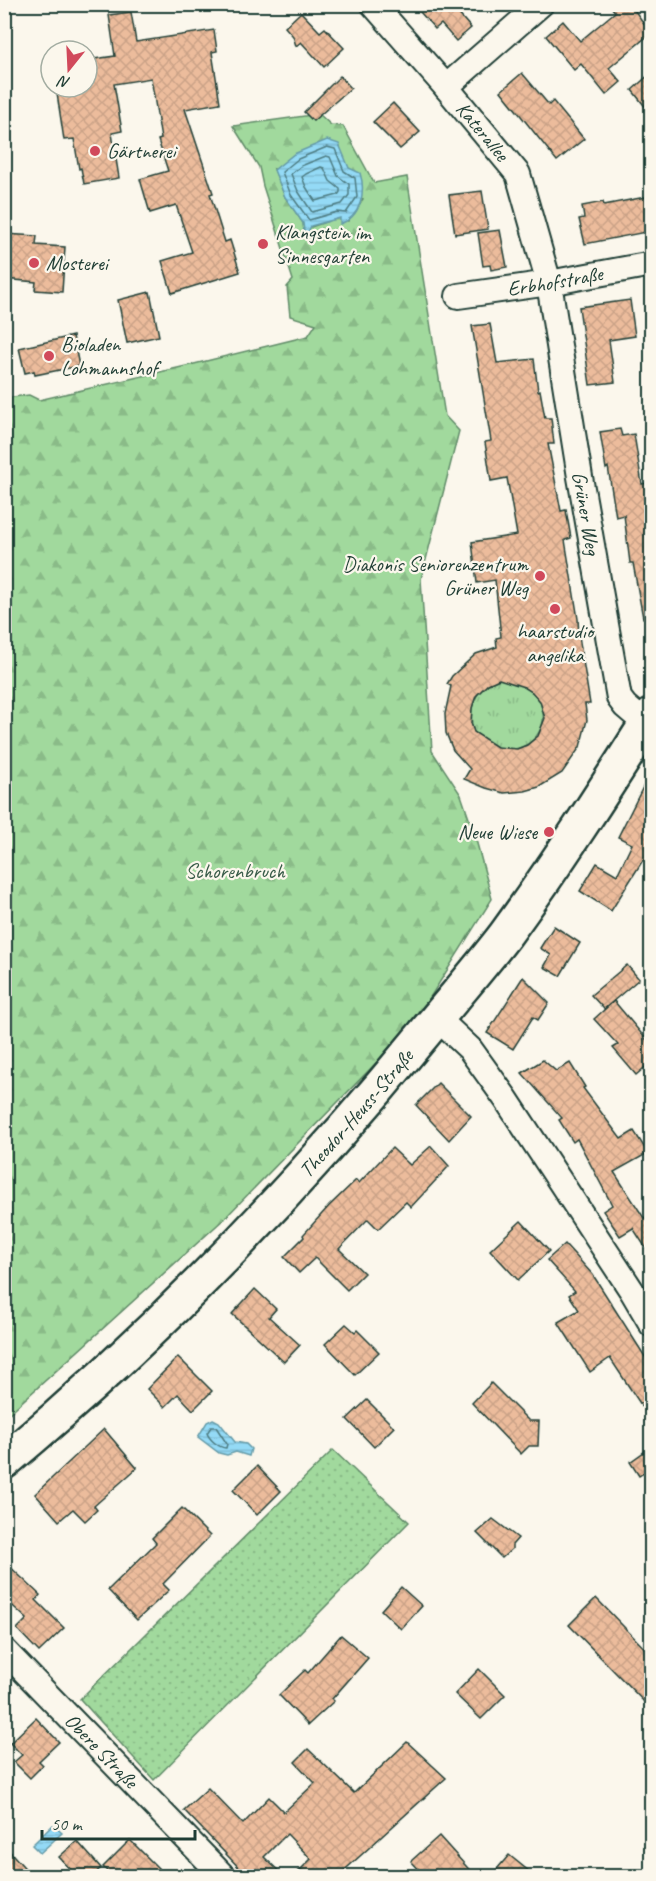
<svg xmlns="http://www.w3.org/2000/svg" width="656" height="1881" font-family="Caveat,sans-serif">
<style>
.grass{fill:url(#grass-dots);stroke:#608b68;stroke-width:1.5}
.forest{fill:url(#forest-firs);stroke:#608b68;stroke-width:1.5;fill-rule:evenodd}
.park{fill:url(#park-tufts);stroke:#608b68;stroke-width:1.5}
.water{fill:url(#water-rules);stroke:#659ba8;stroke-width:1.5}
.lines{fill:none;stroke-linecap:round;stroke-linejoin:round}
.shore{stroke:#4e7c82;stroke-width:1.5}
.building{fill:url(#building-cross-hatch);stroke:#1f3d34;stroke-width:1.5;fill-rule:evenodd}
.street-casing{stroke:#1f3d34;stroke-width:28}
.secondary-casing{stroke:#1f3d34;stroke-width:38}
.street{stroke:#fbf7ec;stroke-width:24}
.secondary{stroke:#fbf7ec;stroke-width:33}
.poi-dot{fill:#d1495b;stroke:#fbf7ec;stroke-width:2}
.labels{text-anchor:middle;stroke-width:4.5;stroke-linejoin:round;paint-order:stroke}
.street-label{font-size:21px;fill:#1f3d34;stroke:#fbf7ec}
.poi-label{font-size:21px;fill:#1f3d34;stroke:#fbf7ec;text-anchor:start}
.park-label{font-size:21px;fill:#395c49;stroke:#fbf7ec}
</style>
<defs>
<pattern id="grass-dots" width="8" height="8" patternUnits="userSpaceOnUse" patternTransform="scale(1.5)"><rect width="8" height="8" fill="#a1d99d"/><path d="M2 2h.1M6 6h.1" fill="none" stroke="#8abb88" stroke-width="1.8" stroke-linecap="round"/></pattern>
<pattern id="forest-firs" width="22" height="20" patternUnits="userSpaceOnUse" patternTransform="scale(1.5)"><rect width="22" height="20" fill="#a1d99d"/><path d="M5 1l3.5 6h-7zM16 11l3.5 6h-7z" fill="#8abb88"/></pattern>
<pattern id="park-tufts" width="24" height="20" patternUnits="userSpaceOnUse" patternTransform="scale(1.5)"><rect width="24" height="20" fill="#a1d99d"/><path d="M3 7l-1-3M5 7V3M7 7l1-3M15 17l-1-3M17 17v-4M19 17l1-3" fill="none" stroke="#8abb88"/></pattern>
<pattern id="water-rules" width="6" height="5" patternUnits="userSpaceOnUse" patternTransform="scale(1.5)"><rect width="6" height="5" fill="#94daf6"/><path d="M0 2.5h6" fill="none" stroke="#7fbcd4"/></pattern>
<pattern id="building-cross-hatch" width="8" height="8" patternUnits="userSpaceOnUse" patternTransform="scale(1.5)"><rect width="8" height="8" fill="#ecbc9c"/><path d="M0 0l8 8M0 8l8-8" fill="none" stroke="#caa287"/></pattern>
</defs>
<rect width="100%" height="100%" fill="#fbf7ec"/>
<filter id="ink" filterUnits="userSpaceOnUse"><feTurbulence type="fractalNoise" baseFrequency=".0167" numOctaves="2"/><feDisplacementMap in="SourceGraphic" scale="12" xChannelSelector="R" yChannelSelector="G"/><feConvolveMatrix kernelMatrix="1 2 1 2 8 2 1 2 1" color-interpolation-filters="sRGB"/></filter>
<g filter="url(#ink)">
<polygon class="grass" points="333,1450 409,1522 154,1780 80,1699"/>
<path class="forest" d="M319 114 331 125 343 126 374 183 407 177 445 416 459 431 421 579 432 751 461 795 475 836 492 899 412 1026 225 1218 5 1417V398L29 395 39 400 186 366 308 336 316 324 290 316 287 287 293 280 263 186 259 167 233 126ZM274 169 363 199 348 221 340 217 311 227 304 231 303 223 285 197Z"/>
<path class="park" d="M507 678C518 684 534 689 540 702 552 727 530 753 503 749 493 747 483 739 474 734 466 706 477 682 507 678Z"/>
<g class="water">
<path d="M327 140 339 144 349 168 360 173C366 192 361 217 340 224V218L311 226 308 232 304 231 303 223 285 197 274 170 294 154Z"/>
<polygon points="213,1419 219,1422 235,1442 246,1444 251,1449 249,1456 236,1452 227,1455 219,1453 198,1437 207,1422"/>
<polygon points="53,1825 62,1833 40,1853 32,1845"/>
</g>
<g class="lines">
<g class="shore">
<polygon points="327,147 335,149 344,171 355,178 357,197 346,213 337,212 309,220 291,195 282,172 298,159"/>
<polygon points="326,156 330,157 338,176 349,184 349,195 342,204 312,212 298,191 291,174 301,166"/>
<polygon points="321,167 324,168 330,181 340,189 340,192 338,195 315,201 306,187 302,177 306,174"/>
<path d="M211 1427H216L227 1444 226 1448C219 1448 209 1439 207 1433Z"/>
</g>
</g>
<g class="building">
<polygon points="413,4 450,4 471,28 456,41 441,24 435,29"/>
<polygon points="609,4 630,4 651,33 609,68 621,82 606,95 581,64 574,70 546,36 563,21 580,41 615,12"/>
<polygon points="131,12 136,42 214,30 217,51 212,52 220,103 185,109 213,193 210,194 225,242 230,240 240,272 172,293 162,261 192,252 176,205 150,213 140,179 168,171 158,140 161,139 151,78 114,84 122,131 112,133 119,178 84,184 81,168 79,169 74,139 64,140 56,87 87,87 87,60 115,56 109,15"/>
<polygon points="301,12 320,32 325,28 344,48 324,67 301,42 296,46 293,36 285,27"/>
<polygon points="522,73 549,105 553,101 584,139 557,161 501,91"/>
<polygon points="651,73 651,114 632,90"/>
<polygon points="340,76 351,88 313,121 304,112"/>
<polygon points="393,103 420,132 400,149 373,122"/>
<polygon points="482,191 488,229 455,234 449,195"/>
<polygon points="651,196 651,231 585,244 579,219 584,218 582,206 603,202 604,205"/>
<polygon points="500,230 507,267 491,270 490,265 483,266 478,233"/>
<polygon points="4,234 37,236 36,245 65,247 62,292 35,290 36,282 4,279"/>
<polygon points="150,292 159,336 127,343 118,300"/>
<polygon points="630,300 635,336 609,340 615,382 590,385 579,307"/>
<path d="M490 324 497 363 534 359 538 391 540 390 545 418H551L554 444H548L561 511 566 510 571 538 565 540 578 619 579 636 590 704H585L587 720 580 747 562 773 539 787 525 791 504 793 486 788 464 779 470 769 453 750 446 733 445 714 451 686 447 684 452 676 476 654 497 647 496 638 501 637 495 580 477 583 472 542 517 535 507 478 491 481 485 442 491 441 472 326ZM499 679 524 687 532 692 540 701 543 712 545 718 538 736 527 745 517 749 497 747 474 732 471 723 472 708 476 696 488 684Z"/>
<polygon points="73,336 79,366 35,375 34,371 25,373 19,348"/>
<polygon points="620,429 622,436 634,434 642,484 651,482 651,617 643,618 633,563 630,563 624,515 616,517 608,467 606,469 600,432"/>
<polygon points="651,771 651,854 647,862 643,860 611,911 580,891 597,863 617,875 632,844 618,837"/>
<polygon points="554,926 580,943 560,976 544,967 551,955 540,948"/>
<polygon points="627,965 639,979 604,1009 591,995"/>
<polygon points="523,977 549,1003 538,1020 533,1017 513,1049 487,1033"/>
<polygon points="614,1001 651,1045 651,1062 636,1075 613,1048 618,1045 594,1019"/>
<polygon points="543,1060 556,1071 570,1063 585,1087 583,1088 621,1139 634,1131 648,1153 614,1172 644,1218 651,1214 651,1256 633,1228 620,1236 603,1211 612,1205 577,1139 573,1142 559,1120 562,1118 522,1073"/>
<polygon points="438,1083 471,1116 449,1140 416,1105"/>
<polygon points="431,1146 449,1166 411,1207 406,1202 378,1229 368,1219 339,1249 364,1273 347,1290 315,1258 299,1273 284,1257 304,1237 303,1235 329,1206 356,1180 359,1183 392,1148 410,1165"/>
<polygon points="521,1221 549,1251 518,1280 490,1250"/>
<polygon points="565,1244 593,1275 651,1366 651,1420 610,1358 590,1372 558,1322 579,1310 569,1295 575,1291 547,1260"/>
<polygon points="255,1289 276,1309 269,1317 300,1345 284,1362 232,1314"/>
<polygon points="346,1324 355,1332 357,1330 379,1352 355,1375 325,1344"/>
<polygon points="178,1357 212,1391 193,1410 178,1394 165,1407 147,1389"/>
<polygon points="491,1383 529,1421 539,1421 538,1446 529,1446 521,1454 472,1403"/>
<polygon points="367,1400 394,1427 374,1447 347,1419"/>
<polygon points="104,1429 137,1468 94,1506 97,1510 85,1521 73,1509 59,1521 35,1494"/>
<polygon points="651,1447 651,1468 639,1476 630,1462"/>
<polygon points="257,1466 281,1491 257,1515 233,1490"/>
<polygon points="182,1508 210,1536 163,1584 169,1590 137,1620 108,1590 156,1543 152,1538"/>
<polygon points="493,1519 518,1538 512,1545 512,1549 502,1558 477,1533"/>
<polygon points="4,1561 40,1595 36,1600 64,1628 39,1652 17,1629 27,1619 4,1598"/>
<polygon points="401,1587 422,1606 401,1629 381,1610"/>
<polygon points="596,1598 651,1655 651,1709 569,1625"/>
<polygon points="341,1635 368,1658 332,1699 334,1701 308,1725 279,1695 305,1670 308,1673"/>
<polygon points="479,1669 505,1695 481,1719 455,1694"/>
<polygon points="36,1718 59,1742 39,1761 43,1765 30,1778 14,1762 22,1755 10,1743"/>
<polygon points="407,1742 446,1778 338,1876 294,1876 311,1859 287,1834 264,1857 284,1876 247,1876 184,1810 208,1788 243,1824 269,1797 284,1812 315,1783 295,1762 308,1749 354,1793"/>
<polygon points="439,1836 475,1876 425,1876 411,1861"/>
<polygon points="130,1840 166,1876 112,1876 103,1867"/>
<polygon points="77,1841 101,1868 92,1876 77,1876 59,1857"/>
<polygon points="4,1845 32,1876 4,1876"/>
<polygon points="509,1855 535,1876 491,1876"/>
</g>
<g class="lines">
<defs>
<g id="street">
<path id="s1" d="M373 4 446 87 518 174 549 283 580 477 619 698 625 706 652 729"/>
<polyline points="446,87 541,4"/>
<path id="s2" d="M458 296 549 283 652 264"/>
<polyline points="437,1018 470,1049 506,1099 632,1291 652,1325"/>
<path id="s3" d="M4 1650 223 1876"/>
</g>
<g id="secondary">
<path id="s4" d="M4 1462C158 1333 296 1190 423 1035 450 1002 479 969 505 935 557 864 605 789 652 715"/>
</g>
</defs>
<use href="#street" class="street-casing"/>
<use href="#secondary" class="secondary-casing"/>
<use href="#street" class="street"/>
<use href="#secondary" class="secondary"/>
</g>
</g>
<g class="poi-dot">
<circle cx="95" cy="151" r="6"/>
<circle cx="263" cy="244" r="6"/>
<circle cx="34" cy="263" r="6"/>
<circle cx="49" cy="356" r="6"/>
<circle cx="540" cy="576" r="6"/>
<circle cx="555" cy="609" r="6"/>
<circle cx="549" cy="832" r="6"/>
</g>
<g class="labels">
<g class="street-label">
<text dy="7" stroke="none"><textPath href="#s1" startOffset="168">Katerallee</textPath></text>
<text dy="7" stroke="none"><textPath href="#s2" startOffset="98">Erbhofstraße</textPath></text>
<text dy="7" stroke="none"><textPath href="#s1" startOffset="570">Grüner Weg</textPath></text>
<text dy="7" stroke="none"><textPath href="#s4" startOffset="496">Theodor-Heuss-Straße</textPath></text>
<text dy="7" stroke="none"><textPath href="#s3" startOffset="140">Obere Straße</textPath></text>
</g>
<g class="poi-label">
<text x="107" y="158">Gärtnerei</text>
<text x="275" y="239">Klangstein im<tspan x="275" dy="24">Sinnesgarten</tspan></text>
<text x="46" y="270">Mosterei</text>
<text x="61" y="351">Bioladen<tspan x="61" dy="24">Lohmannshof</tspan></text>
<text x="528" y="571" text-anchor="end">Diakonis Seniorenzentrum<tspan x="528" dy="24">Grüner Weg</tspan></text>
<text x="555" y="638" text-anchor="middle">haarstudio<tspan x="555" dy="24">angelika</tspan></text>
<text x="537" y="839" text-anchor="end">Neue Wiese</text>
</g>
<g class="park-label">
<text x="235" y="878">Schorenbruch</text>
</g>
</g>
<rect width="656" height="1881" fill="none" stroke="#fbf7ec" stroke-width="24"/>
<rect x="12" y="12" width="632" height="1857" fill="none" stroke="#1f3d34" stroke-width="2" filter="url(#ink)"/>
<g transform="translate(69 69) rotate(198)"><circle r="28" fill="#fbf7ec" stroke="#a3ada2" stroke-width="1.5"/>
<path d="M0-4.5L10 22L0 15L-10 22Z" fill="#d1495b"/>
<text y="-9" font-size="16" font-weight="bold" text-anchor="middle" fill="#1f3d34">N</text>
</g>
<path d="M42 1830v9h153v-9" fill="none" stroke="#1f3d34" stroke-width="3"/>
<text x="51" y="1830" font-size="18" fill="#1f3d34" stroke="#fbf7ec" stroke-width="4.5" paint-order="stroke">50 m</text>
</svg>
